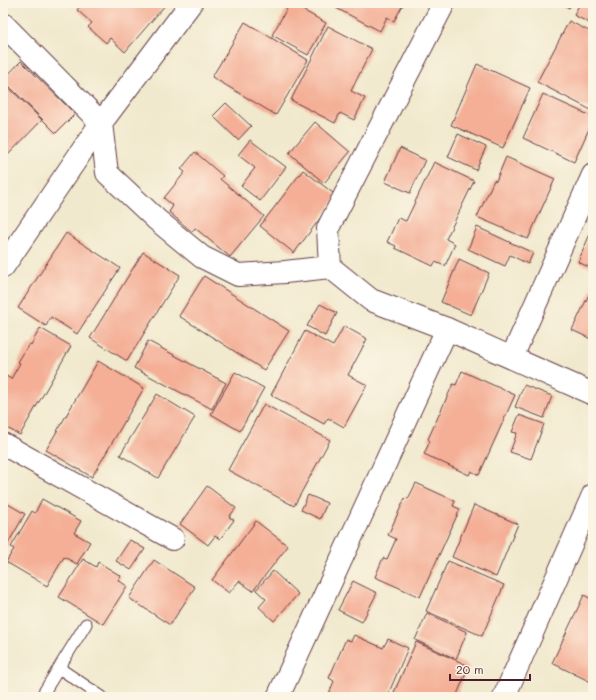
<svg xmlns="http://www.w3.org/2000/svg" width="596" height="700" font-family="Mali,sans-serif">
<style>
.building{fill:#f4af96}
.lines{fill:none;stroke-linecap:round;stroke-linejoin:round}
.lane-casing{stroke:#633d43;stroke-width:13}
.street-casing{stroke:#633d43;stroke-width:24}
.lane{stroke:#fff;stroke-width:11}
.street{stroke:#fff;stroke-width:22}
</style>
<rect width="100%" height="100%" fill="#fcf5e5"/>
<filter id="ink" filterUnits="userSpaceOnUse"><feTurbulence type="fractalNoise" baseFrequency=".025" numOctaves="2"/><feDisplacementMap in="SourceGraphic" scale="8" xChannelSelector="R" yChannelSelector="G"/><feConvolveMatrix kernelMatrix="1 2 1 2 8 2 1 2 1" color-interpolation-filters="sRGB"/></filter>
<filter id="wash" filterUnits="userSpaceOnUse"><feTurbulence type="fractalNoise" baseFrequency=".012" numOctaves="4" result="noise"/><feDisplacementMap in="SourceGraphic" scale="16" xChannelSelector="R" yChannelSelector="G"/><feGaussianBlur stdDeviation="0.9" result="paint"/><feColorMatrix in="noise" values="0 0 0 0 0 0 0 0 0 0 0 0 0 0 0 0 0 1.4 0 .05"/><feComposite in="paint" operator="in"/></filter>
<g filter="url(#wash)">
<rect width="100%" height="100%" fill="#f1e9cd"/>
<g id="blocks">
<g class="building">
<polygon points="83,3 167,3 125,52 110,38 106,43 88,27 92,23 77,10"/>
<polygon points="290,3 326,23 308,55 272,35"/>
<polygon points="336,3 404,3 394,21 387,17 380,31 334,7"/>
<polygon points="560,3 572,3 569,8"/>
<polygon points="580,3 593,3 593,25 574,15"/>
<polygon points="569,21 593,33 593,106 591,110 537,82"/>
<polygon points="245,22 308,60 276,115 212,77"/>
<polygon points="328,26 372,49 351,91 365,98 354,120 340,113 335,123 291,100"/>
<polygon points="21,61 75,114 56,133 3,80"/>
<polygon points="477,64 530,88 503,148 451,125"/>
<polygon points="3,82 42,120 3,160"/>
<polygon points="543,94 593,117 593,120 574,162 523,138"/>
<polygon points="226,103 251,126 238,140 213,116"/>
<polygon points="315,122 350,152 324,183 289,153"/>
<polygon points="458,134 486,147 476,170 448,157"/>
<polygon points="250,140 286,167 260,201 241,186 255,168 238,155"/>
<polygon points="400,148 425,160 410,193 385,182"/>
<polygon points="195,152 223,176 220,179 264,216 230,257 195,228 192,232 169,212 173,206 164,198 185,172 181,169"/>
<polygon points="506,157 555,179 528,239 477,217 494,180 496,181"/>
<polygon points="434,162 474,181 446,239 455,244 445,266 435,262 433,266 395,248 396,246 387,242 398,218 406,221"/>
<polygon points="303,170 337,196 294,253 260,226"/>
<polygon points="477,227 533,253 528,264 510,255 505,266 468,249"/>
<polygon points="593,227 593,269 578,262"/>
<polygon points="66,233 120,268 77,334 51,317 46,326 18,308"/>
<polygon points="143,252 180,275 127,361 90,338"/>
<polygon points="459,259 489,273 471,315 441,302"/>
<polygon points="204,276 289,331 264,370 179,316"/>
<polygon points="593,286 593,340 572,330"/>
<polygon points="320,304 337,313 325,336 307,326"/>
<polygon points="344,326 367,339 348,375 367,385 344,427 328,418 324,424 271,395 305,331 333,346"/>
<polygon points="40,328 71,346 20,435 3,426 3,374 11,379 20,363 18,362 29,344 31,345"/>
<polygon points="148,341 226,383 212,409 134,368"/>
<polygon points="98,361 144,388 92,477 46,450"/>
<polygon points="462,371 515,395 479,475 471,471 469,475 424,454 430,441 428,439 453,384 456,385"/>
<polygon points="235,372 264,388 240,431 211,414"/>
<polygon points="524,385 552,396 544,418 515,407"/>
<polygon points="157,394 195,417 158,478 120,455"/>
<polygon points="264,404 330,440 294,506 228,470"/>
<polygon points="519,415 544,424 531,459 510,452 517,433 512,432"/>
<polygon points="416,483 455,501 453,506 460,509 420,597 375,577 383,558 387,559 396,539 388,535 405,498 408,499"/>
<polygon points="207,486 236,508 229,517 234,520 220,539 215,536 208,545 180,524"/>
<polygon points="308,495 327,503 320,519 301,510"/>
<polygon points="42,499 81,521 74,533 90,542 77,564 64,557 47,586 6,562 14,549 11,547 32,511 35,513"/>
<polygon points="3,501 25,514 3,552"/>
<polygon points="474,505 518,524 496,577 452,557"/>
<polygon points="256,521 288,546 253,591 239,581 229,593 212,580"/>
<polygon points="130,540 145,549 131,570 116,561"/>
<polygon points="83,559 96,567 98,562 121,576 118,580 127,586 103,624 59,597"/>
<polygon points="154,560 195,587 170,625 129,598"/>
<polygon points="448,561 504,585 482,636 426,611"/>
<polygon points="273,571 298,594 274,621 259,607 266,599 256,590"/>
<polygon points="353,581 377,593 362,622 338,610"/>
<polygon points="584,595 593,600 593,683 552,663"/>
<polygon points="427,613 467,632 456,659 415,640"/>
<polygon points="354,635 383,648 388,639 408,648 387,697 328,696 334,681 329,678 346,639 351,641"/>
<polygon points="416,642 469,666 456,697 392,697"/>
</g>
</g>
</g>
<g filter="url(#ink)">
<use href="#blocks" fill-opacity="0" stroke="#633d43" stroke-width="1"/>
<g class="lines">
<defs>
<g id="lane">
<polyline points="59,668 102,697"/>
<polyline points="41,697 86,624"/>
</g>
<g id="street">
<polyline points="444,3 328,228 330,267 371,300 447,329 593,394"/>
<polyline points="3,24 101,123 107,173 157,220 202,257 238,275 285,272 330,267"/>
<polyline points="3,267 101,123 191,3"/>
<polyline points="512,357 593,175"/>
<polyline points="3,444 173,539"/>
<polyline points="278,697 447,329"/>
<polyline points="504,697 593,495"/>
</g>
</defs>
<use href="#lane" class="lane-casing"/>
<use href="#street" class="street-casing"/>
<use href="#lane" class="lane"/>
<use href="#street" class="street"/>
</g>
</g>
<rect width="596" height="700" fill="none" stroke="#fcf5e5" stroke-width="16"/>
<path d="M450 674v6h80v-6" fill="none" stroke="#4a1f2b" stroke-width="2"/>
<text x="456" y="674" font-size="12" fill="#4a1f2b" stroke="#fcf5e5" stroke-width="3" paint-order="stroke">20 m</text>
</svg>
